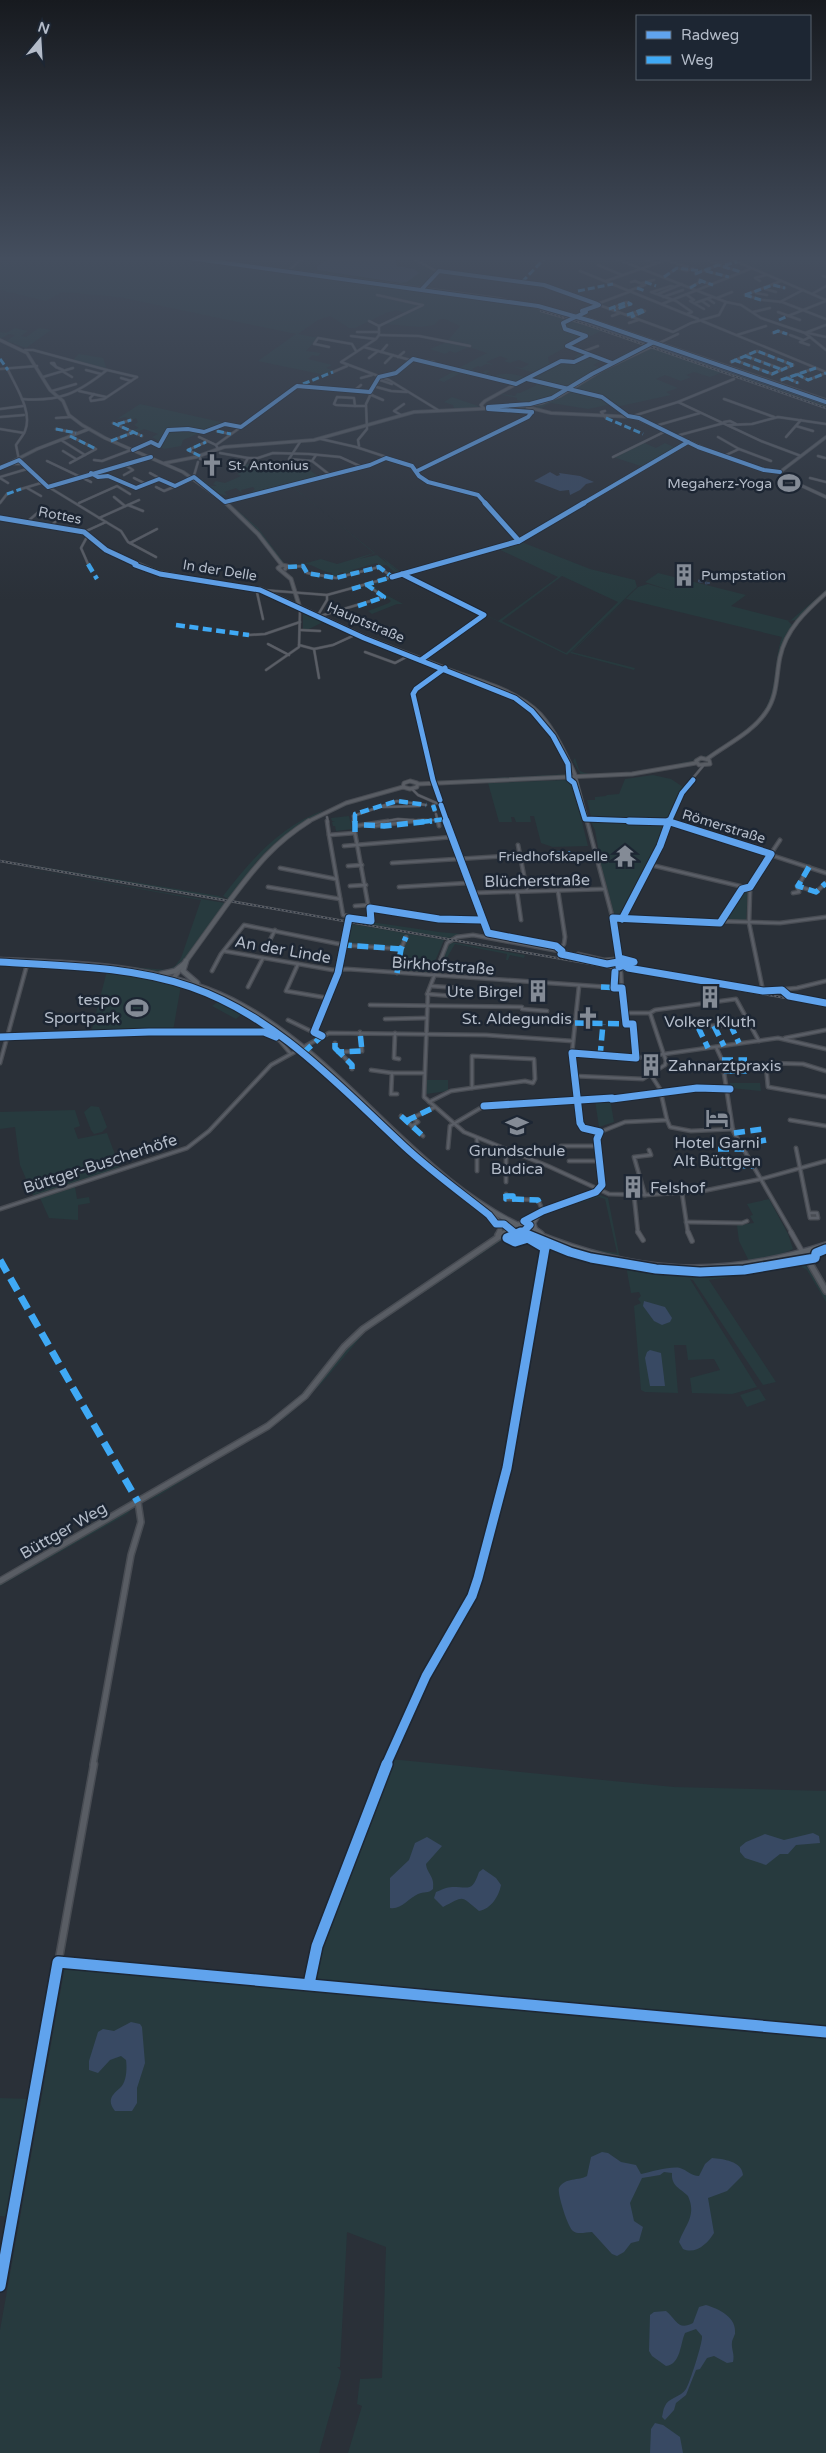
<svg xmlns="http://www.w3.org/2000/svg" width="826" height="2453" font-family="'Varela Round',sans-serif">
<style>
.green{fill:#273a3e;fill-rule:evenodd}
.water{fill:#384963}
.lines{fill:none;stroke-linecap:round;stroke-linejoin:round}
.stream{stroke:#384963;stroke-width:1}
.canal{stroke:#384963;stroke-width:2.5}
.street-far2-casing{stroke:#484c53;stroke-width:3}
.street-far1-casing{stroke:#484c53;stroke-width:5}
.street-casing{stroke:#484c53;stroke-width:6}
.secondary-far4-casing{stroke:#484c53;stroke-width:4}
.secondary-far3-casing{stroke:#484c53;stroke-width:5}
.secondary-far2-casing{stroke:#484c53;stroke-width:6}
.secondary-far1-casing{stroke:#484c53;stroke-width:8}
.secondary-casing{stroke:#484c53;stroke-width:9}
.primary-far1-casing{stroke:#484c55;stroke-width:7}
.primary-casing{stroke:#484c55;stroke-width:8}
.street-far2{stroke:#5a5e66;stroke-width:2}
.street-far1{stroke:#5a5e66;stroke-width:2.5}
.street{stroke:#5a5e66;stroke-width:4}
.secondary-far4{stroke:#595d64;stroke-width:2.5}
.secondary-far3{stroke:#595d64;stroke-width:3}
.secondary-far2{stroke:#595d64;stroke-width:4}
.secondary-far1{stroke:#595d64;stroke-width:5}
.secondary{stroke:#595d64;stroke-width:6}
.primary-far1{stroke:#5c6168;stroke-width:4.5}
.primary{stroke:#5c6168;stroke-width:5.5}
.rail-casing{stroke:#595d64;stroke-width:2.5}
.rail{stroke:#1d2633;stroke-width:1;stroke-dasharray:2;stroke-linecap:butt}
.secondary-bridge-casing{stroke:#484c53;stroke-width:6;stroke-linecap:butt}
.secondary-bridge{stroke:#595d64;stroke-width:4}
.quiet-far3{stroke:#3fa9f5;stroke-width:3;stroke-dasharray:7 3;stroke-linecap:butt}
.quiet-far2{stroke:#3fa9f5;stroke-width:4.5;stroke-dasharray:9 4.5;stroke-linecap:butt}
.quiet-far1{stroke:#3fa9f5;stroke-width:5.5;stroke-dasharray:11 5.5;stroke-linecap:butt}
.quiet{stroke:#3fa9f5;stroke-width:7;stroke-dasharray:14 7;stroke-linecap:butt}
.cycleway-far4-casing{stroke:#1d2633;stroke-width:5.5}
.cycleway-far3-casing{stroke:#1d2633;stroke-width:7}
.cycleway-far2-casing{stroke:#1d2633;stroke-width:9}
.cycleway-far1-casing{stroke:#1d2633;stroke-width:12}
.cycleway-casing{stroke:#1d2633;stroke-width:14}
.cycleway-far4{stroke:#60a3ed;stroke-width:4}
.cycleway-far3{stroke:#60a3ed;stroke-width:5}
.cycleway-far2{stroke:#60a3ed;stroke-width:7}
.cycleway-far1{stroke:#60a3ed;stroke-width:9}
.cycleway{stroke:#60a3ed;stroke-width:11}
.labels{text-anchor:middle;stroke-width:5;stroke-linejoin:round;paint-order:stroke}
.far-poi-label{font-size:14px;fill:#b4bcc9;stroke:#1d2633;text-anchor:start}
.far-street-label{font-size:14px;fill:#b4bcc9;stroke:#1d2633}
.street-label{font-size:16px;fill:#b4bcc9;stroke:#1d2633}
.poi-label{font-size:16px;fill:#b4bcc9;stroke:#1d2633;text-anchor:end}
</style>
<rect width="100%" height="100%" fill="#2a3038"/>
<g class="green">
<path d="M17 258H192L522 303 563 312 644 339 651 344 649 345 572 319 539 310 648 346 613 362 612 361 628 351 631 352 644 346 601 331 570 346 575 348 566 347 548 357 549 363 553 364 536 373 513 367 522 368 529 364 519 360 512 362 519 359 510 363 504 361 508 359 500 356 486 362 494 365 486 364 480 367 484 369 478 366 472 369 481 374 486 370 490 371 486 373 494 376C506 372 514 374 527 378L484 400 477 408H454L453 405 444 402 452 397 478 406 482 401 512 384 464 371 444 382 438 380 458 369 435 363 457 369 487 353 469 347 455 353 450 351 445 354 430 349 447 342 460 326 445 319H440L434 325 420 327 384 324 406 313 396 310 386 313 355 328H349L330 316 318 320 298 334 318 338 306 351 321 353 318 356 312 355 308 359 332 365 326 368 335 371 325 375 258 361 296 334 119 297 62 292 46 301 0 290V265Z"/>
<path d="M306 258H338L312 267C325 274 339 271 354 274 370 277 392 287 409 281L417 270 395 258H410L409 263 413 264 409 265 412 266 417 263 437 272 427 283 420 287 244 264 246 262 276 266 280 262 297 265Z"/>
<path d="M755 258H812L826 260V271C822 270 819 268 815 266 803 262 777 268 765 273L741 263Z"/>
<polygon points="15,328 28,331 21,336 26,337 39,328 51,330 26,348 7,341 15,335 9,334 0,339 0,332 6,333"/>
<polygon points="662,345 826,401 826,407 653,347"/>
<polygon points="652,347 723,372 710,377 694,372 686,375 691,377 681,381 665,375 656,379 678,388 666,392 671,395 616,407 612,404 588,409 551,403 541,408 548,411 535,407 556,399 571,390 576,391 572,390 594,375"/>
<polygon points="580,353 601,361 593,365 601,368 578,382 611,365 559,395 521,407 532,406 534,411 505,409 530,412 530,413 500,410 497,414 499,410 502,409 501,406 484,406 528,403 517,400 517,398 499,394 503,392 502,394 515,396 517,393 504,392 520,393 537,385 533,382 538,379 529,378 564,360 574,362 578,360 574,357"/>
<polygon points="79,354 103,358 107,370 72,361"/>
<polygon points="140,404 230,424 216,426 183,440 181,446 164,449 161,447 164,444 155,443 159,441 152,437 158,434 144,429 137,432 133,430 139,428 134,425 138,422 136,418 132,420 125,417 117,419"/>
<polygon points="642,442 656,448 665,443 676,448 644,467 613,457"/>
<polygon points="261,462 304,466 319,477 247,495 255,489 253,487 241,490 242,493 249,491 242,493 236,488 224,492 228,496 220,494 225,498 226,501 205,486 223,501 195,479 202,479 211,486 217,486 213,484 216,481 225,483 241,476 237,474 244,471 239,470 245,464 256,465"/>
<path d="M290 485 375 553 359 559 377 555 388 564 382 557 402 573 519 541 590 569 635 580 637 587 567 655 483 614 482 616 481 614 404 576 373 585 379 591 403 604H397L372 614 368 611 389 603 391 601 369 585 401 575 410 578 405 573C399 573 394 567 389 564L401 574 398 575 386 565 379 566 377 563 352 570 356 573 348 576 343 572 339 573 338 578 331 577 332 573C322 572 313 564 304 564 296 564 291 567 283 564L258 530 226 503 243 515 226 502ZM292 486 374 553 337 564 321 559 303 564H285L258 528 228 502ZM496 548 558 577 498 621 405 575ZM562 576 618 602 566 653 502 621Z"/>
<path d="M658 573 746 595 731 606 790 621 826 590V591L796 620 788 621 792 625C774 651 781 681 767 708 761 720 749 729 738 737 692 770 637 773 581 775L573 761 575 758 579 770C589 777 606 774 617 773 667 770 730 757 762 714 778 691 773 663 782 637L626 599 572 652 635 668 634 670 570 653 638 587 648 584 672 591 645 582Z"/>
<polygon points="303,610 307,611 305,612 325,621 307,630 303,629"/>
<path d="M446 669C486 685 522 692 549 728L534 711C543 724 573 760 568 776L435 782 432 773 438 781 568 774 567 764 559 750 528 707 505 694 442 671Z"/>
<polygon points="653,775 671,779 683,787 668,819 591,817 587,800 595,800 595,797 606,796 607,795 619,794 625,779"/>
<polygon points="567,780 572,782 588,846 553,847 541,843 534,816 530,816 531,822 516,822 514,817 511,817 512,822 499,822 488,783"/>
<path d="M324 810 288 833 272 846 258 860 228 899 223 896C251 860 279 827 324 810Z"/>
<polygon points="349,816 352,829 336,831 335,826 333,826 332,822 335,821 332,821 331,818"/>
<polygon points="591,822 665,825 647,869 621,917 615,917 601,865 595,830"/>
<polygon points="0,860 219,896 227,900"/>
<polygon points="0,864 225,903 184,961 174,970 161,973 0,959 87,963 167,970 175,966 181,958 201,900"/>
<polygon points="745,889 748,891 746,921 723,921"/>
<polygon points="350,919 439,932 461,934 449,938 355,922"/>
<polygon points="346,923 444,940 430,973 399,972 403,948 347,944"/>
<polygon points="451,942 525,955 524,958 510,955 508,960 506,960 507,954 455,944 442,966 442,972 445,975 439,972 446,949"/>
<polygon points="107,971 181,985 173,1031 91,1033"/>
<polygon points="219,1001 243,1013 236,1019 212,1006"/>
<polygon points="309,1059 414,1156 489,1216 495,1224 500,1225 499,1228 486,1213 430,1173 308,1061"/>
<polygon points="427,1080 448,1080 448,1091 426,1094"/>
<polygon points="730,1083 760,1083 761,1091 730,1088"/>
<polygon points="610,1099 614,1122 599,1127 595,1100"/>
<polygon points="91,1106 99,1107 107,1127 102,1132 94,1134 91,1130 84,1112"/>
<polygon points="75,1110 80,1126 74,1128 78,1139 107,1133 120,1168 34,1197 20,1165 15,1127 0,1129 0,1112"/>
<polygon points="75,1187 77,1199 89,1197 90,1203 78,1205 78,1220 49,1218 40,1198"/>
<polygon points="600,1195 608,1198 620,1259 584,1248 617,1253 605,1199 599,1197 576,1204 575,1202"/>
<polygon points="769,1199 788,1234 793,1249 780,1255 749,1261 739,1241 737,1225 754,1223 750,1216 753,1215 747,1204"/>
<polygon points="502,1237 505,1238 366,1331 321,1384 286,1417 158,1496 147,1501 268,1428 309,1393 364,1329"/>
<path d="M793 1261 806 1265 826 1295V1302L807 1270 800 1266 709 1280 776 1382 763 1385 693 1280 690 1279 757 1387 732 1394 692 1393 690 1378 720 1370 714 1359 688 1360 686 1345H674L678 1393 645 1392 641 1390 634 1306 641 1303 638 1299 641 1296 639 1292 631 1293 626 1266C682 1275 738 1275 793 1261Z"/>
<polygon points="759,1389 766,1400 747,1407 740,1395"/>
<polygon points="132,1509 127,1514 0,1586 0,1583"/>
<polygon points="390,1759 674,1787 826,1791 826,2453 348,2453 362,2406 357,2404 360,2379 382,2378 386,2247 347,2232 340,2367 337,2367 341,2371 340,2378 319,2453 0,2453 0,2330 65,1966 99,1966 199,1975 209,1978 232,1978 317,1986 315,1973 318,1953"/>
<polygon points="0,2098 32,2099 10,2217 0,2216"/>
</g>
<g class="water">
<polygon points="332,258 389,258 396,261 397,266 414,269 419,273 407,282 401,283 317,270 317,266"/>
<polygon points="550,472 557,476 560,475 559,473 580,476 594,482 586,484 580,490 570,495 569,490 560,491 534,481"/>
<polygon points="644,1301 665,1307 672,1318 670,1322 662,1325 654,1321 643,1306"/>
<polygon points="650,1350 661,1353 665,1386 650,1386 645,1358 647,1352"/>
<polygon points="813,1833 819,1836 820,1843 796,1845 788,1854 780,1854 766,1865 745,1858 740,1852 740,1847 746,1842 765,1834 784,1840"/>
<path d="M427 1837 442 1846 426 1864C427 1874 435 1876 433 1889 428 1894 424 1891 418 1894 409 1898 401 1910 390 1908V1878L409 1860 415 1843Z"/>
<path d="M483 1869 496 1878 501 1885C499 1896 491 1909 479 1911 460 1896 466 1895 443 1907L434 1898 436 1892C441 1890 447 1887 452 1887 470 1887 472 1892 479 1872Z"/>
<path d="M131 2022 140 2024 142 2027 145 2063 137 2088V2103L132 2111H115C106 2100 113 2094 120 2088 127 2082 127 2067 126 2060L121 2056 110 2060 98 2073 89 2070V2061L98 2032 103 2029 114 2031Z"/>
<path d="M602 2152 608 2153 621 2162 636 2165 641 2174C651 2172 671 2166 680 2168 687 2170 691 2176 699 2176L705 2164 712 2158C723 2159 742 2161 743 2175L727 2191 708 2198 714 2233C708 2243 696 2255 683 2249L679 2242C685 2225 697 2216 688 2196 680 2188 671 2186 672 2173L664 2172 660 2175 642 2178 630 2203 634 2221 643 2227 639 2241 631 2243 624 2252 617 2256 612 2254 592 2232C586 2232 578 2235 573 2231 568 2228 557 2193 559 2188 565 2177 579 2181 587 2176L591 2157Z"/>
<path d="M706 2305C719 2309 737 2317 735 2334 735 2334 732 2341 732 2342 731 2349 735 2354 733 2362L727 2363 714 2356 707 2358 700 2369 696 2370 686 2395 676 2403 674 2410 665 2420 662 2417C663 2413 663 2409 665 2406 668 2398 681 2397 686 2389 689 2385 703 2342 702 2336L696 2329 685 2333C680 2344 681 2364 666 2366L652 2356 649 2351 650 2315 654 2312 666 2311C677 2320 678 2331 693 2323L699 2307Z"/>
<polygon points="655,2423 663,2425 680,2437 683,2453 650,2453 651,2429"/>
</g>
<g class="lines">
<g class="stream">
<polyline points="648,344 650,344"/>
<polygon points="699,580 703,582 699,582"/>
<polygon points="706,582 710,583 706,584"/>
</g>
<g class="canal">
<polyline points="180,258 513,303"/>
<polyline points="558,313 826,404"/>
</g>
<defs>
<g id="street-far2">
<polyline points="412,258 438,272 423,288"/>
<polyline points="614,258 726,302 741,305 761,318 805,333 826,350"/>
<polyline points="644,258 656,263"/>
<polyline points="658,258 688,267"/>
<polyline points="697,258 706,259"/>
<polyline points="728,258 826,300"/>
<polyline points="709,261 721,264"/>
<polyline points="598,265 622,275"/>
<polyline points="289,270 303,258"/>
<polyline points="580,271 698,319"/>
<polyline points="706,271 729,277"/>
<polyline points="695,274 718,265 741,272"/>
<polyline points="823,276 826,277"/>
<polyline points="664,277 677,268 687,271 693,268"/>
<polyline points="699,280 712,285"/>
<polyline points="606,281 672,258"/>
<polyline points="760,281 755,278 766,275"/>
<polyline points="642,283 654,280"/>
<polyline points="544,285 673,332 691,323 719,315 726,302"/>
<polyline points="773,285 785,288"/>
<polyline points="690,287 702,281"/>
<polyline points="765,289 776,292"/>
<polyline points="628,291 645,285 635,281 631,282"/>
<polyline points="651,292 676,301 692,312 687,314"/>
<polyline points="652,292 671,286 675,287"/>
<polyline points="756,293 767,295"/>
<polyline points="658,294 682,284"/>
<polyline points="812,294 826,286"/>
<polyline points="377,295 422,305"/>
<polyline points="687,295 694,300 690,301 704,309"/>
<polyline points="745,295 781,281"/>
<polyline points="746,295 761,300"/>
<polyline points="663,297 683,290"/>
<polyline points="717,298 732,292"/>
<polyline points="708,299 714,303"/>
<polyline points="763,300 782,302 826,319"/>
<polyline points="702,301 709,306"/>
<polyline points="780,302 803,290"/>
<polyline points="695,303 712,297"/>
<polyline points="597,304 629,292"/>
<polyline points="662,304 750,269"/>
<polyline points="423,305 379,326 379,335 376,339 341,362 389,380 438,410"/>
<polyline points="609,309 627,302 631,304 614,310"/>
<polyline points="582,311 598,305"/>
<polyline points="753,312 770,308"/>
<polyline points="778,312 800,320"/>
<polyline points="628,315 641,310 645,311 632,317"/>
<polyline points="612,316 620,313"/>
<polyline points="788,316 826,301"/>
<polyline points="369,321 379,326"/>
<polyline points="702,321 826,372"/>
<polyline points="629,323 638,320"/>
<polyline points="357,332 379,332"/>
<polyline points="773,333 778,331 787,334"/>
<polyline points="805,333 826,325"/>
<polyline points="808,333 826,337"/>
<polyline points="379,335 419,336 470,346"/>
<polyline points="737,335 766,326"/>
<polyline points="790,335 803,340"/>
<polyline points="351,336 375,339"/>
<polyline points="659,343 678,334"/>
<polyline points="314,344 318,338 352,344 356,351"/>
<polyline points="315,344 329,347"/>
<polyline points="809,345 800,342 810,337"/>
<polyline points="364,347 410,360"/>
<polyline points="381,352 387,345"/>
<polyline points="581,352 615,364"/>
<polyline points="582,352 598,346"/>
<polyline points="746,356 782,369"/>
<polyline points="398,357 404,352"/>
<polyline points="369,358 378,351"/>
<polyline points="735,360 772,374 793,365"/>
<polyline points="731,362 757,351 793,365"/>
<polygon points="51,363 54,363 56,367"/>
<polyline points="385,363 393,355"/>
<polyline points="56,367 63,370"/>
<polyline points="0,369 37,366"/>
<path d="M8 370C16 387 33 412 25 431 23 436 19 440 16 445L19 460 42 483 106 522 84 532"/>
<polyline points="86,370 101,374"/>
<polyline points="107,370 137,377"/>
<polyline points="62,371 72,377"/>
<polyline points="333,372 347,366"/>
<polyline points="798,375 808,380 826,373"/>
<polyline points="43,377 73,368"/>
<polyline points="382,377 396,373 413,359 434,362"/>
<polyline points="121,378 131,381"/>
<polyline points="361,378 372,375"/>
<polyline points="787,378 798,383"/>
<polyline points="377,379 392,384"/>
<polyline points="781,380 815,368"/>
<polyline points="516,384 561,361"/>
<polyline points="373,386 391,391 407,392"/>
<polyline points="348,390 370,392"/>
<polyline points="355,390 361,385"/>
<polyline points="52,391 76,384"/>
<polyline points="79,391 106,397"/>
<polyline points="94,394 90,398 91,401 104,399 137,377"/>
<polyline points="369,394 383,400"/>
<polygon points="337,397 354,398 355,406 336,405 334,404"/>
<path d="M22 399C60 402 78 393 107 370L33 350H25"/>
<polyline points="724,399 774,417"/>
<polyline points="678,402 761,441 801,456"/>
<polyline points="355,406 365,406"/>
<polyline points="0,409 23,406"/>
<polyline points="605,411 601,412 606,418"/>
<polyline points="401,415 394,411 404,404"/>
<polyline points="633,416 678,402 734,379"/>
<polyline points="0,417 24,415"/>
<polyline points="56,418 71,417"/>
<polyline points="724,422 730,421 736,424"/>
<polyline points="113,423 142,436"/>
<polyline points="118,424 131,420"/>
<polyline points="728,425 752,424 778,417 826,424"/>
<polyline points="655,426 700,413"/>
<polyline points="796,426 813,431"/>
<polyline points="0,429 24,433"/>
<polyline points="56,429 76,433"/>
<polyline points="217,431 230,434"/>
<polyline points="70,436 96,449 70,463"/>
<polyline points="676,436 724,423"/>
<polyline points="199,437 216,445"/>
<polyline points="718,437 739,449"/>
<polyline points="786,437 801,420"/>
<polyline points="321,439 356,447 411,465 419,476 428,482 461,490"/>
<polyline points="61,440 85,455"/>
<polyline points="111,441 134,432"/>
<polyline points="206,442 188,450 200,456 200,459 221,461"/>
<polyline points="300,442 289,459 312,461"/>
<polyline points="359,446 358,440 367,429 366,404 379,377"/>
<polyline points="218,449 216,445 241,427"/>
<polyline points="63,451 76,459"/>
<polyline points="220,453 248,458"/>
<polyline points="316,455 312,461 330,475"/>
<polyline points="724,456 739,449 771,461"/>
<polyline points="818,456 825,458"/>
<polyline points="613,457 666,431"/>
<polyline points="94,460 102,461 131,450"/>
<polyline points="47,461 91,482"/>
<polyline points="11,464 22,464"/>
<polyline points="244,465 248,458 258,458 273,453 309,454 340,457 362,467"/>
<polyline points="99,471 150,457"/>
<polyline points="417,471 438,462"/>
<polyline points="150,473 174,486"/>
<polyline points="124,475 133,470 125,465"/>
<polyline points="0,477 27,469"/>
<polyline points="322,477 372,464 385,458"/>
<polyline points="0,478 8,483"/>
<polyline points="134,478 146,484 158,479"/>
<polyline points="810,478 826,482"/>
<polyline points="49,487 91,473"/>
<polyline points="156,487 164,491 193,479 198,462"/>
<polyline points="27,488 41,496"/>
<polyline points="21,489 41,483"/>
<polyline points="114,497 125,506"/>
<polyline points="223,502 314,479"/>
<polyline points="0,503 7,494"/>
<polyline points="79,503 117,486 130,494"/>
<polyline points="128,505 143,511"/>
<polyline points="99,518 139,500"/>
<polyline points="27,522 42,509 41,507"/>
<polyline points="106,522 121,531 128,542 156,557"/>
<polyline points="51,526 59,518 68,521"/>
<polyline points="88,535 81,548 88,564"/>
<polyline points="130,543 157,529"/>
<polyline points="288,567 303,566 307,573 336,578 379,567 392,577"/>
<polyline points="256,588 263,619"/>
<polyline points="263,590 327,595 392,577"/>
<polyline points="318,615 327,600 327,595"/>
<polyline points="320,616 384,597 367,585"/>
<polyline points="300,630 320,631"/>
<polyline points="249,635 265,634 300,622"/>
<polyline points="268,644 289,655"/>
<polyline points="299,645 314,649"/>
<polyline points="365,652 395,663 410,655"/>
<polyline points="266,670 299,647 300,610 303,608"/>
<polyline points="319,678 314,649 333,645 357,634"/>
<polyline points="576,777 588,822"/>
<polyline points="412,789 418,795 441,805 447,822"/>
<polyline points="433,805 435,811"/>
<polyline points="383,807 419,806"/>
<polyline points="436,814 438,822"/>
<polyline points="327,817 328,822"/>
<polyline points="587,819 665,822"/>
<polyline points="422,821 445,819"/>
<polyline points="354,822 353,816 397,801 426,805"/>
<polyline points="381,822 398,819 424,821"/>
<polyline points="407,822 413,821"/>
<polyline points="670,822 688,784 703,766"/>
</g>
<g id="street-far1">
<polyline points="327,821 329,835"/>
<polyline points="354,821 355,826 388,821"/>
<polyline points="418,821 424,821"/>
<polyline points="422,821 427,821"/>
<polyline points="438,821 439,826"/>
<polyline points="447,821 486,932 560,948"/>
<polyline points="587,821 614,923 619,958"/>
<polyline points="630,821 670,822 826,873"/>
<polyline points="375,826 413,821"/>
<polygon points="355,833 371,921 343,915 329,835"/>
<polyline points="518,845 527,891"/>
<polyline points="344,846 452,837"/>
<polyline points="562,857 596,856"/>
<polyline points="392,863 521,855"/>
<polyline points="651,865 748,888"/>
<polyline points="348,866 362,865"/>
<polyline points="809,867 798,886 816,892 826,883"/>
<polyline points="280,868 336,879"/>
<polyline points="350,886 366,885"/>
<polyline points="268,887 340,899"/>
<polyline points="399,887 468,883"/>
<polyline points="748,888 750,890 749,923 763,991"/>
<polyline points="748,888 780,840"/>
<polyline points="558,891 565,937 564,944 559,950"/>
<polyline points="517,892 521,920"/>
<polyline points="471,893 604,889"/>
<polyline points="793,893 799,892 797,886"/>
<polyline points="355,906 369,905"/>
<polyline points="370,908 439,919 481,920"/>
<polyline points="613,918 780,923 826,917"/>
<polyline points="622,919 660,846 671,821"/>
<polyline points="720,923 745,888"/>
<polyline points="270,940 275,930"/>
<polyline points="224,951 333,970 347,969 622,988"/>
<polyline points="578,954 604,960 616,959"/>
<polyline points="619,958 615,962 600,962 559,951 473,935 457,937 447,943 428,992 424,1097 464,1132 548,1166 609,1194 645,1195 703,1191 761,1179 826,1161"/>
<polyline points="615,959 622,966 628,968 765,991 797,988 826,981"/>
<polyline points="298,964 286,991 328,998"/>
<polyline points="212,971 221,954 244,925 344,945 401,949"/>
<polyline points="397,973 401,949 406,937"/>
<polyline points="621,973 623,1011 625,1013 650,1013 655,1010 736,999 759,1041"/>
<polyline points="431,986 459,988"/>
<polyline points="579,986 572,1053 579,1122 583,1128 600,1132"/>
<polyline points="248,987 263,958"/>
<polyline points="782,990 789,996 826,1003"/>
<polyline points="427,994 452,996"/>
<polyline points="370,1005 522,1007 522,1009 547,1011"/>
<polyline points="385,1019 426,1018"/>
<polyline points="288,1020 321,1036"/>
<polyline points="698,1027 750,1023"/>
<polyline points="314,1032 338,975 344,945"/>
<polyline points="395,1033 394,1058 399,1059"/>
<polyline points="91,1034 267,1032 280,1041 290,1053"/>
<polyline points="785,1038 826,1030"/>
<polyline points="335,1043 335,1048 339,1052"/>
<polyline points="716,1047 722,1060 733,1131 792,1233"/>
<polyline points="572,1053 636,1058 778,1038 826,1049"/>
<polygon points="472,1056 534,1059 535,1079 533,1083 525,1081 472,1088"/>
<polyline points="0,1063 28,961"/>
<polyline points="352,1069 352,1065 339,1052 362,1051 360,1032"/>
<polyline points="371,1070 392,1073 424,1073"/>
<polyline points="826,1071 803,1064 768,1063 766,1066 768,1087 826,1097"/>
<polyline points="392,1073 391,1094 397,1094"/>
<polyline points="574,1076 643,1079 665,1065 666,1061 650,1013"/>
<polyline points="429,1102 451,1091 472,1088"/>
<polyline points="401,1116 423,1136"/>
<polyline points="667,1120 670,1127 691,1131 733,1129"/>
<polyline points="790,1120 826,1126"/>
<polyline points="406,1121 435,1107"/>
<polyline points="412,1126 418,1122 414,1119"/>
<polyline points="477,1138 477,1171"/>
<polyline points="561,1146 598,1146"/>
<polyline points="448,1148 450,1126 484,1106"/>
<polyline points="796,1148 810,1218 818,1218 817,1213 809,1213"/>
<polyline points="506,1150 506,1182"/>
<polyline points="569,1161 600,1161"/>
<polyline points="682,1193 688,1233"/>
<polyline points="506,1194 506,1196"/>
<polyline points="634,1195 638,1233"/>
<polyline points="645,1195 634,1157 651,1155 649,1150"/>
<rect x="506" y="1196" width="7" height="3"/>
<polyline points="513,1199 538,1200 543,1211"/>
<polyline points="0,1209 187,1148 209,1131 271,1065 329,1033 486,1035 572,1041"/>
<polyline points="686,1222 742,1223 747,1221"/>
<path d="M518 1224 543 1211 599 1191C606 1171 592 1151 600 1132L625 1122 667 1120 660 1089 651 1075"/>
</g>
<g id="street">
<polyline points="638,1232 643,1240"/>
<polyline points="688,1232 692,1241"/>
<polyline points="791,1232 803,1253"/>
</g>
<g id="secondary-far4">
<polyline points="195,258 500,299 582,317 826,400"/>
<polyline points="0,340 27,353 50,390 63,401 69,415 82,425 105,438 183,472 228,504"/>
<polyline points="527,407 551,413 634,417 712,452 768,471 780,472 785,478 826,497"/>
<polyline points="483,408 481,405 485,401 516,384"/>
<polyline points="165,463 196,457 224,447 314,440 414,412 518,407 542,403 560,396 602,370 659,343"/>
<polyline points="0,468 37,449 89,429"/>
<polyline points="780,472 826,437"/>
</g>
<g id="secondary-far3">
<polyline points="226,503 258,534 282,565 287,566 285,569"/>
<polyline points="0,518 84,532 108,551 157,572 219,584 261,589 365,637 445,668"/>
<polyline points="282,565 278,568 291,579 299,605"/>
<path d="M444 668C475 680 516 689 540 714 556 732 566 755 576 777"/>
<polygon points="701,758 709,760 710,764 699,765 696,761"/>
<path d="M707 759C727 744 752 733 766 712 778 695 776 675 780 657 786 629 806 611 826 593"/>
<polygon points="410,781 417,783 417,787 410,789 403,787 404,783"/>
<polyline points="418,784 632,774 696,763"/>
<polyline points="307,822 346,803 403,787"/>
</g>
<g id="secondary-far2">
<path d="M231 899C256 866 274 843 309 821"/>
<polyline points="173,979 227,904"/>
<polyline points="490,1211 501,1224 499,1233"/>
<polyline points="504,1233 516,1225"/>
</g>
<g id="secondary-far1">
<polyline points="498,1235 500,1232"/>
<polyline points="804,1253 826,1291"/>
<polyline points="0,1581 268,1426 305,1396 344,1347 363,1329 506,1232"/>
<polyline points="93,1765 131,1555 141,1522 138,1502"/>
</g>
<polyline id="secondary" points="0,2286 94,1764"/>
<g id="primary-far1">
<path d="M0 960C82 964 170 965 243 1006 352 1067 418 1184 535 1233"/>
<polyline points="186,961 183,971 197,983"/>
<polyline points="161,974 175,971 184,964"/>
<polyline points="539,1213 533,1223 535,1229 540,1233"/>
</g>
<g id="primary">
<path d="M532 1232C636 1275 719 1280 826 1245"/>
<polyline points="538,1232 541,1234"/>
</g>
</defs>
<use href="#street-far2" class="street-far2-casing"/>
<use href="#street-far1" class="street-far1-casing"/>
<use href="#street" class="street-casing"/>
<use href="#secondary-far4" class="secondary-far4-casing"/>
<use href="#secondary-far3" class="secondary-far3-casing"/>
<use href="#secondary-far2" class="secondary-far2-casing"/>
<use href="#secondary-far1" class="secondary-far1-casing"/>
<use href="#secondary" class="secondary-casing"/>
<use href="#primary-far1" class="primary-far1-casing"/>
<use href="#primary" class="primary-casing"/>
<use href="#street-far2" class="street-far2"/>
<use href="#street-far1" class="street-far1"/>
<use href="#street" class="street"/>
<use href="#secondary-far4" class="secondary-far4"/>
<use href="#secondary-far3" class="secondary-far3"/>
<use href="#secondary-far2" class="secondary-far2"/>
<use href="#secondary-far1" class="secondary-far1"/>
<use href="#secondary" class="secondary"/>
<use href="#primary-far1" class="primary-far1"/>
<use href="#primary" class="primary"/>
<defs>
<g id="rail">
<polyline points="541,311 585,324 826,408"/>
<polyline points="0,861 826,1005"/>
</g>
</defs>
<use href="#rail" class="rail-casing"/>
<use href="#rail" class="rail"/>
<defs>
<polyline id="secondary-bridge" points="227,904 231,899"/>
</defs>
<use href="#secondary-bridge" class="secondary-bridge-casing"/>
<use href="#secondary-bridge" class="secondary-bridge"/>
<g class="quiet-far3">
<polyline points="725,265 737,262"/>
<polyline points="706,271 729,277"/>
<polyline points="695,274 718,265 741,272"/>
<polyline points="664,277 677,268 702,271"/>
<polyline points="699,280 713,285"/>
<polyline points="522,282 545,258"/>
<polyline points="645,282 656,286"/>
<polyline points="637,288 645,291"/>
<polyline points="690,288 702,281"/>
<polyline points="578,291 613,284"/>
<polyline points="745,295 773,285 785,288"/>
<polyline points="745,295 761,300"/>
<polyline points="609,309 627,302 631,304 614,310"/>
<polyline points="627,315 641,310 645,311 631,317"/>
<polyline points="779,320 788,316"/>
<polyline points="773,333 778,331 787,334"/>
<polyline points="745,356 783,370"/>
<polyline points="0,359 8,370"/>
<polyline points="734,360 772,374 793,365"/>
<polyline points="731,362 757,351 793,365"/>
<polyline points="797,374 808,380 826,373"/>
<polyline points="787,378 798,383"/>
<polyline points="781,380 816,368"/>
<polyline points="303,384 333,372"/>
<polyline points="606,418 643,434"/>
<polyline points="113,423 142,436"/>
<polyline points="118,424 131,420"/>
<polyline points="56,429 76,433"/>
<polyline points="217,431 231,434"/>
<polyline points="70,436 96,449"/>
<polyline points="111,441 134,432"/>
<polyline points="200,456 188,450 206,442"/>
<polyline points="7,494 21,489"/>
</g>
<g class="quiet-far2">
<polyline points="88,564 97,579"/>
<polyline points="288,567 303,566 307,573 336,578 379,567 392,577"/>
<polyline points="352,589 395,576"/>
<polyline points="358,606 384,597 367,585"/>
<polyline points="176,625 249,635"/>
<polyline points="433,805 435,811"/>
<polyline points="355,822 355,814 397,801 426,805"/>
<polyline points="421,822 446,819"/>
</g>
<g class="quiet-far1">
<polyline points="355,821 355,833"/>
<polyline points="364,825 384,826 432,821"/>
<polyline points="566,857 596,856"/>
<polyline points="521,859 546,858 547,855 569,854 572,856"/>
<polyline points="809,867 798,886 816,892 826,883"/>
<polyline points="345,942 344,945 401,949"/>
<polyline points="397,973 401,949 406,937"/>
<polyline points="601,987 619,988"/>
<polyline points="575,1023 629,1024"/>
<polyline points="730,1024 739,1043"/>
<polyline points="714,1026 724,1046"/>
<polyline points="698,1027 708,1048"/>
<polyline points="335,1043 335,1048 339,1052"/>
<polyline points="303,1053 322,1036"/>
<polyline points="600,1057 603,1024"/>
<polyline points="722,1060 747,1060"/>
<polyline points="352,1069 352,1065 339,1052 362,1051 360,1032"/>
<polyline points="724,1071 747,1071"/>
<polyline points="401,1116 423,1136"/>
<polyline points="406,1121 435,1107"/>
<polyline points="734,1133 763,1129"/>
<polyline points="741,1145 766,1140"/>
<polyline points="718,1149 744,1149"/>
<polyline points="718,1165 754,1166"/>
<polyline points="506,1194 506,1196"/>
<rect x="506" y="1196" width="7" height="3"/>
<polyline points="513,1199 538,1200 543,1211"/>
</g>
<polyline class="quiet" points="0,1260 138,1502"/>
<defs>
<g id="cycleway-far4">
<polyline points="189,258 538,306 591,321 826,402"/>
<polyline points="422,289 439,271 544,285 597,304 599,305 582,311 586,312 563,323 565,329 586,336 567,346 612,363"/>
<polyline points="527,379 602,397 628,416 639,418 698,447 764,470 780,472"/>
<polyline points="532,412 488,409 488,407 530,404 552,398 592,374 652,343"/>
<polyline points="133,450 151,442 159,446 168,430 188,429 204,432 225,424 241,427 297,386 370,392 379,377 396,373 413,359 516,384 561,361 574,362 589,355"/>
<polyline points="0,468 19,460 48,487 151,457"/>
<polyline points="417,471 528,417 532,412"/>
<polyline points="91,473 98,477 108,476 136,488 159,479 175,486 194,477 225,502 370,465 386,458 412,466 419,476 428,482 478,495 486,504"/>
<polyline points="582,504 688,442"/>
</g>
<g id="cycleway-far3">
<polyline points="485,503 519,541"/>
<polyline points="0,518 84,532 106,550 136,564"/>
<polyline points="135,565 160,574 260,590 364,638 515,698 532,711 553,736 568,764 569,779 574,783 585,819 665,822"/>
<polyline points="402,574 484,615 421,660"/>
<polyline points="392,577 519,541 584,503"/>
<polyline points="440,800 433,780 413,694 416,689 445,668"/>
<polyline points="441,805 447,822"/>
<polyline points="669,822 682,793 693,780"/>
</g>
<g id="cycleway-far2">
<polyline points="446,821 488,933 556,946 562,951 561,954 607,964 618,962 628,968 763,991 782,990 789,996 826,1003"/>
<polyline points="622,919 660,846 669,821"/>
<path d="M0 962C64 966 130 966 191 987 277 1017 339 1086 404 1146 431 1171 460 1192 489 1215L496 1224H504L515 1233"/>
<polyline points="619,967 634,962 619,958 613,918 720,923 742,889 750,887 771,854 670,822 629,821"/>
<polyline points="322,1036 314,1032 338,973 349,918 371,921 370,908 439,919 481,920"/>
<polyline points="0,1037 149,1032 264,1032 276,1037"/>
<polyline points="612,1099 697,1088 730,1089"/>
<polyline points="484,1106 612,1098"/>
<polyline points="523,1232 530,1225 524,1221 543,1211 596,1192 602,1185 597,1139 600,1132 583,1128 580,1123 572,1053 636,1058 633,1024 626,1024 622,988 614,988 615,972"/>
<polyline points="518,1233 524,1233"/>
</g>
<g id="cycleway-far1">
<polyline points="545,1248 528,1238 515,1242 507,1238 521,1232 570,1252 591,1258 656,1269 700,1272 744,1270 815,1258 816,1253 826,1249"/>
<polyline points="386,1765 426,1676 472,1596 478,1578 507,1468 545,1248"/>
</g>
<g id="cycleway">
<polyline points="309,1984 317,1946 387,1764"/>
<polyline points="0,2286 58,1962 826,2032"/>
</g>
</defs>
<use href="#cycleway-far4" class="cycleway-far4-casing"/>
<use href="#cycleway-far3" class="cycleway-far3-casing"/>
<use href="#cycleway-far2" class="cycleway-far2-casing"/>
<use href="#cycleway-far1" class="cycleway-far1-casing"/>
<use href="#cycleway" class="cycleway-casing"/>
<use href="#cycleway-far4" class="cycleway-far4"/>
<use href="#cycleway-far3" class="cycleway-far3"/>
<use href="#cycleway-far2" class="cycleway-far2"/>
<use href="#cycleway-far1" class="cycleway-far1"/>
<use href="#cycleway" class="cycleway"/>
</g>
<linearGradient id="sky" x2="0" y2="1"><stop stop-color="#171a1f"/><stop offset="0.43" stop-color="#444e5e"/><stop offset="1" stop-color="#444e5e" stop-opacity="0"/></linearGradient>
<rect width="826" height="601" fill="url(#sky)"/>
<defs>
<symbol id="church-bare" viewBox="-9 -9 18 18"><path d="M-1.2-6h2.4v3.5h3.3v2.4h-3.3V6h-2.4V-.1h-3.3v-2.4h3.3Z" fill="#848b96" stroke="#1d2633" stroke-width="2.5" paint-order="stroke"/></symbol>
<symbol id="stadium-bare" viewBox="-9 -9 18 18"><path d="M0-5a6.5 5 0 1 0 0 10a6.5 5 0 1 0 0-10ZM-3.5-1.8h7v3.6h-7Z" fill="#848b96" stroke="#1d2633" stroke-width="2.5" paint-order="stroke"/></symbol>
<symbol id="building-bare" viewBox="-9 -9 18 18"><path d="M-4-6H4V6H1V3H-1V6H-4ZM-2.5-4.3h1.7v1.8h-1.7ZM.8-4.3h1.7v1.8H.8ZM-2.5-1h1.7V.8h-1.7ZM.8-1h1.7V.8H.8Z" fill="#848b96" stroke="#1d2633" stroke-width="2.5" paint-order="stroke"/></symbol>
<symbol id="temple-bare" viewBox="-9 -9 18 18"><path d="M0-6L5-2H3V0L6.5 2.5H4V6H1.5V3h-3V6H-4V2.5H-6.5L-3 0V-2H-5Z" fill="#848b96" stroke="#1d2633" stroke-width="2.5" paint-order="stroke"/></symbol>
<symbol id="hotel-bare" viewBox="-9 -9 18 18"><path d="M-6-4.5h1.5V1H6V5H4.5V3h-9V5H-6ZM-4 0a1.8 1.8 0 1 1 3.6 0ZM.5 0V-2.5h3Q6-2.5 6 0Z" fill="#848b96" stroke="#1d2633" stroke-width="2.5" paint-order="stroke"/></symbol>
<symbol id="school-bare" viewBox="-9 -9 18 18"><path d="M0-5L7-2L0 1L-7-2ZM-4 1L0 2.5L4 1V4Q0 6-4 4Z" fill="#848b96" stroke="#1d2633" stroke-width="2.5" paint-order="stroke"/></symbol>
</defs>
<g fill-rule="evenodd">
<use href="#church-bare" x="196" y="449" width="32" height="32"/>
<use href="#stadium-bare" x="773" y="467" width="32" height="32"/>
<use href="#building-bare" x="668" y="559" width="32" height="32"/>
<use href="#temple-bare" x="609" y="840" width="32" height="32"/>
<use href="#building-bare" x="522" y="975" width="32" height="32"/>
<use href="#building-bare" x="694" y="981" width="32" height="32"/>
<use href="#stadium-bare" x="121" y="992" width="32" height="32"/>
<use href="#church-bare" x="572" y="1002" width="32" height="32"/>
<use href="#building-bare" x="635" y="1049" width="32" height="32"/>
<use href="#hotel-bare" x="701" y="1102" width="32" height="32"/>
<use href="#school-bare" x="501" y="1110" width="32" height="32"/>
<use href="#building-bare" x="617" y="1171" width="32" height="32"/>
</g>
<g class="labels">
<g class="far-poi-label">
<text x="228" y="470">St. Antonius</text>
<text x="772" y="488" text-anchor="end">Megaherz-Yoga</text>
<text x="701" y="580">Pumpstation</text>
<text x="608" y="861" text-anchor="end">Friedhofskapelle</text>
</g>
<g class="far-street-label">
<text transform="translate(60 515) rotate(11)" y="5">Rottes</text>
<text transform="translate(220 570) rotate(9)" y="5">In der Delle</text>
<text transform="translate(366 622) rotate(23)" y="5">Hauptstraße</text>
<text transform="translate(724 826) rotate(17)" y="5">Römerstraße</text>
</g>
<g class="street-label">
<text transform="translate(537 880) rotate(-1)" y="6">Blücherstraße</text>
<text transform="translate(283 949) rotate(10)" y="6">An der Linde</text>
<text transform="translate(443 965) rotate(4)" y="6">Birkhofstraße</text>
<text transform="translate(100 1163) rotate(-18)" y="6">Büttger-Buscherhöfe</text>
<text transform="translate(63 1530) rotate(-30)" y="6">Büttger Weg</text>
</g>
<g class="poi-label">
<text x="522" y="997">Ute Birgel</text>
<text x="120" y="1005">tespo<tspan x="120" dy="18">Sportpark</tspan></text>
<text x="572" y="1024">St. Aldegundis</text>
<text x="710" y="1027" text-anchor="middle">Volker Kluth</text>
<text x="668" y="1071" text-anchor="start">Zahnarztpraxis</text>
<text x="717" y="1148" text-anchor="middle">Hotel Garni<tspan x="717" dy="18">Alt Büttgen</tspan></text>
<text x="517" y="1156" text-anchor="middle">Grundschule<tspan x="517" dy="18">Budica</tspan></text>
<text x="650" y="1193" text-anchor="start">Felshof</text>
</g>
</g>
<rect x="636" y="15" width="175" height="65" fill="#1d2633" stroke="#59626f"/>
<rect x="646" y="31" width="25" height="8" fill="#60a3ed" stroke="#59626f"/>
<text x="681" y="40" font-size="15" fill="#b4bcc9">Radweg</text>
<rect x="646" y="56" width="25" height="8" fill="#3fa9f5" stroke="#59626f"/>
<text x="681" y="65" font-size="15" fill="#b4bcc9">Weg</text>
<g transform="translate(40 40) rotate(18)" stroke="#1d2633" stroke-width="4" paint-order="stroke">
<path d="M0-4L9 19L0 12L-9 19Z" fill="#b4bcc9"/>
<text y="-8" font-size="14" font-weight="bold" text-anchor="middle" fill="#b4bcc9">N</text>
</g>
</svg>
